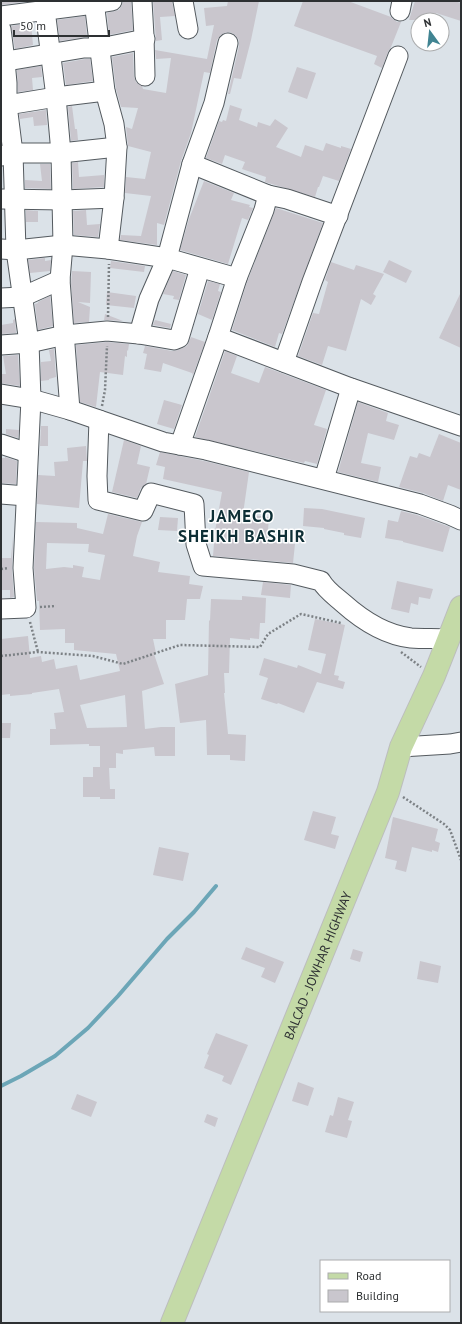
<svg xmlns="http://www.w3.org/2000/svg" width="462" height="1324" font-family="'PT Sans',sans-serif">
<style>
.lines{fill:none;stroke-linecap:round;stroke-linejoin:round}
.stream{stroke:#6ca6b7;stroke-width:4}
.building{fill:#c9c6cd;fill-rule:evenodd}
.minor-casing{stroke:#545a5f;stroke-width:21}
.major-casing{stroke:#bcbdbd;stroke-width:24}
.path{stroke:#7c8185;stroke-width:2.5;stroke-dasharray:2 2;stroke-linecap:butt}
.minor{stroke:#fff;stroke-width:19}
.major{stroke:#c4daa7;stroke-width:22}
.labels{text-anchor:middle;stroke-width:3;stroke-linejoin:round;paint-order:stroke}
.street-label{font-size:13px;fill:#2d3032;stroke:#fff}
.district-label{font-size:17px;font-weight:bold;letter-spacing:1px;fill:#0d2e35;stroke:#fff}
</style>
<rect width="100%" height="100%" fill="#dbe2e8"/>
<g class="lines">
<polyline class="stream" points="1,1086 21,1076 55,1056 88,1028 118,996 167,939 194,912 216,886"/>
</g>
<g class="building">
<polygon points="1,1 31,1 1,5"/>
<polygon points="126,1 131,1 133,30 109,35 107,13 119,10 122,5 123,2"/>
<polygon points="153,1 172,1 175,16 160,17 162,40 156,41"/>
<polygon points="228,1 259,1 251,40 241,79 234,78 230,94 228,94 239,46 239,40 235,35 230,32 224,33 220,36 217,40 210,73 204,72 191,133 181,161 164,225 157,223 157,245 120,240 121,235 141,236 151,196 125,193 126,177 145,179 151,152 128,146 126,127 132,129 138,108 121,107 116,89 112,57 133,53 134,76 136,82 142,86 143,89 166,93 171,58 156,59 155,50 207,59 214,25 206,26 204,8 227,6"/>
<polygon points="303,1 348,1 391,17 393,19 397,22 401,22 391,47 388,52 382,68 374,64 377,56 294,26"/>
<polygon points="415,1 454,1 461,3 461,21 436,13 434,20 409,20"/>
<polygon points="85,16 87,37 60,41 57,20"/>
<polygon points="31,23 33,45 15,49 11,26"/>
<polygon points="85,59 90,59 93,81 66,85 63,63"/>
<polygon points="41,66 42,77 32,78 33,90 18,92 17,70"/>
<polygon points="297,67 316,73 307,99 288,92"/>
<polygon points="230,105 242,109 239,120 257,127 258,122 270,126 275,119 288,128 276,147 301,157 305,145 323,151 326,143 341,148 341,146 351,149 339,181 323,176 319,187 318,187 315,197 265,182 266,177 242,169 245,162 225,155 222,164 206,158 219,121 222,122 223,120 226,121"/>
<polygon points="72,106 75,129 77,129 78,140 71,141 68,107"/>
<polygon points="46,110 47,125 34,126 33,117 20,119 19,114"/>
<polygon points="78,162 79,177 104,175 104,187 73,189 72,163"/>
<polygon points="40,164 50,164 51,189 25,188 25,180 42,181"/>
<polygon points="204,181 234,193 231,200 250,205 249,207 253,208 248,220 242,218 228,264 180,250 189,219"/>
<polygon points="276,208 323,223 282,334 279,333 275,347 232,330 247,282"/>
<polygon points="26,210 38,211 38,222 26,222"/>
<polygon points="86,210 87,225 100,224 98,237 74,235 73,211"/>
<polygon points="45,258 45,261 51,260 50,271 30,273 28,260"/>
<polygon points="389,260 412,271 406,283 383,272"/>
<polygon points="111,261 145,266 144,272 110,268"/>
<polygon points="331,262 354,270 356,265 384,274 373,294 376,296 371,305 361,299 346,351 328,346 322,365 298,356 313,313 319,314 328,282 325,280"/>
<polygon points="72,271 91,272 90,303 78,302 90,307 89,322 74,323 71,284"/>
<polygon points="173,271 186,275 179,300 173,299 174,296 163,294"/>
<polygon points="208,281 220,284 218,291 221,292 212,320 198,314"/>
<polygon points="107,292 136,296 134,308 106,305"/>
<polygon points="461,292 461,348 439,338"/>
<polygon points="50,296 53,326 38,330 35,304 38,303 38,302"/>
<polygon points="105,314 123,321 104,320"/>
<polygon points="15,319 16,333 1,334 1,325 13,323 13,320"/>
<polygon points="155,320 171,324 170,328 153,325"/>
<polygon points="191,337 205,342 193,375 192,373 163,363 161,372 144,369 147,354 143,353 145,346 172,351 178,350 187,346"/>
<polygon points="107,342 129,344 128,351 127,350 127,357 125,356 123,375 100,372 96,407 80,402 76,345"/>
<polygon points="54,349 56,377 49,379 49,380 41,381 41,362 51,361 49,350"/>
<polygon points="225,351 237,356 231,373 259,383 265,367 326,390 314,425 327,429 317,464 305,461 304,463 195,437"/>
<polygon points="18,355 20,386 1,383 1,374 6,374 3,356"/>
<polygon points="164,400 182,405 174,429 157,424"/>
<polygon points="358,402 388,413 386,421 399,425 394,440 368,433 361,463 381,467 378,482 338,472"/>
<polygon points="41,426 48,426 48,446 40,446"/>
<polygon points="6,429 19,430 18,438 6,434"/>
<polygon points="439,434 461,443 461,490 448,485 443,501 423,493 399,487 410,456 417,458 419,453 430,457"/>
<polygon points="124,440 141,446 137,464 150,467 146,484 141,488 137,498 112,492"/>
<polygon points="86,446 87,461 83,461 79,508 37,504 38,475 55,476 54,462 68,461 67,448"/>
<polygon points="160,452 204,461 249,472 243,514 269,517 267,542 295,544 293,563 213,556 215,531 222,492 163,479 165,467 156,465"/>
<polygon points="5,457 17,461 16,484 1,483 2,458 5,458"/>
<polygon points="304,508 322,509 365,518 361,538 344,535 344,533 324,529 324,528 303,526"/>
<polygon points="401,511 417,515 450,527 443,552 403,542 403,541 385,538 388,520 398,522"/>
<path d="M108 514 142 522 137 536 133 556 160 562 158 572 190 576 189 584 203 586 200 599H187L185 620H166V639H153L156 653 154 654 164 684 142 691 145 729 161 727H175V756H155L154 747 123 750V754L116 753V768H109L110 789H115V799H100V797H83V777H93V767H100V746H89V744L50 745V729H56L54 713 64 712 59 689 32 693V694L10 696V694L1 695V639L28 636 30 658 41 656 42 662 54 659 56 669 77 665 80 680 120 671 116 654 74 650V643H65V629L40 630 39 601H37L34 568 36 522 77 523V528L103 534ZM47 543 89 544 88 552 105 555 100 580 82 577 84 567 73 565V568L64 567 46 569ZM125 695 127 727 87 728 80 705Z"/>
<polygon points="160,517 178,518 177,531 158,530"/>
<polygon points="13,536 12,569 14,597 10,598 10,590 1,590 1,558 11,558"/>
<polygon points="397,581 433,589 430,599 419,597 418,605 411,603 409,613 391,609"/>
<polygon points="263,582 291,585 290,598 261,595"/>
<polygon points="242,596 266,598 265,623 260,623 259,639 250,638 250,640 230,638 229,673 224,673 225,693 224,693 228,734 246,735 245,761 230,760 230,755 207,755 206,720 180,723 175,684 208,675 209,620 210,621 211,599 242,600"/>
<polygon points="315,619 345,625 334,675 339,676 338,680 345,682 343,689 317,682 304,713 278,703 277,704 261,699 268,678 259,675 264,658 297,668 298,665 321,674 326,654 308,650"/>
<polygon points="1,723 11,723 10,738 1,738"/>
<polygon points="313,811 336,817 331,834 339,836 335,849 304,840"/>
<polygon points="393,817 438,829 435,841 440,843 438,852 432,850 432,852 412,847 406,872 395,869 397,861 385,858"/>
<polygon points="159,847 189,853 183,881 153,875"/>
<polygon points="246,947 284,962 275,983 261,977 265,968 241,959"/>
<polygon points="353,949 363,952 360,962 350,959"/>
<polygon points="420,961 441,966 438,983 417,979"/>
<polygon points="216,1033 248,1045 231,1085 222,1081 224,1076 204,1068 209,1055 207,1054"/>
<polygon points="298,1082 314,1088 308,1106 292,1101"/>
<polygon points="77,1094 97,1102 91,1117 71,1109"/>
<polygon points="338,1097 354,1102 348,1120 352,1121 347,1138 325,1132 330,1115 333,1116"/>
<polygon points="207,1114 218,1118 215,1127 204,1122"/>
</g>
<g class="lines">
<defs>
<g id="minor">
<polyline points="45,1 45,10 56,97 61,153 63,245 60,280 70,410"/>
<polyline points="94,1 105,91 114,124 117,147 114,198 108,249"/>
<polyline points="142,1 144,36 145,76"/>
<polyline points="183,1 188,29"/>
<polyline points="400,11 402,1"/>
<polyline points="1,16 94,4 112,1"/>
<polyline points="1,29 5,61 7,83 7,105 13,153 16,250 29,343 31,399 23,568 26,608 1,609"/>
<polyline points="1,62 84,48 100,48 145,39"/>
<polyline points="1,106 56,97 105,91"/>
<polyline points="1,156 13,153 61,153 117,147"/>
<polyline points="192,164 268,195"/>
<polyline points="2,199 63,200 114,198"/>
<polyline points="1,249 16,250 63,245 108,249 167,258 237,278"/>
<polyline points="1,298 22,297 60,280"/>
<polyline points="139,334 149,299 167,258 192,164 214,103 228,43"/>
<polyline points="218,337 351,388 461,426"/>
<polyline points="1,345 29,343 65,335 107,331 139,334 174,340 179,338 200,268"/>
<polyline points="284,362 312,282 398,56"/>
<polyline points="1,394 31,399 70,410 163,442 206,450 420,504 450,515 461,520"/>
<path d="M99 420 97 476 98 500 143 511 151 493 194 504 196 544 203 566 293 574 321 581C326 590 335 596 343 603 362 620 385 635 411 638 424 639 437 638 449 639"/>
<polyline points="1,444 28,453"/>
<polyline points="180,445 218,337 237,278 264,210 268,195 287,199 338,216"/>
<polyline points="324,479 351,388"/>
<polyline points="1,494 26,496"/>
<polyline points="401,747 450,744 461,742"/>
</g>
<g id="major">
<path id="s1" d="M172 1323 388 792 401 747 434 676 461 607"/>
</g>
</defs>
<use href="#minor" class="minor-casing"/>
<use href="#major" class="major-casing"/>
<g class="path">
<polyline points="108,317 109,264"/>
<polyline points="102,406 105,390 107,346"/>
<polyline points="1,569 8,568"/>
<polyline points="40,607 56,606"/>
<polyline points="30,622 38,652"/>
<polyline points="401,652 421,667"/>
<polyline points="1,656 38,652 93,656 123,664 180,645 260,647 268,634 301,614 341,623"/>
<polyline points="403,797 444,824 450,830 461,860"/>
</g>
<use href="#minor" class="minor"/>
<use href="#major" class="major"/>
</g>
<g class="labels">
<g class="street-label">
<text dy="5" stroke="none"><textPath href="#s1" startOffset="386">BALCAD - JOWHAR HIGHWAY</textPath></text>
</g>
<g class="district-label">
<text x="242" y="522">JAMECO<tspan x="242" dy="20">SHEIKH BASHIR</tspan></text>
</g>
</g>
<rect width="462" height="1324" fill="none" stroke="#2d3032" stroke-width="4"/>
<rect x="320" y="1260" width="130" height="52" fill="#ffffff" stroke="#abacad"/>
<rect x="328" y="1273" width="20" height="6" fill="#c4daa7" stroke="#abacad"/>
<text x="356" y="1280" font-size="12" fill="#2d3032">Road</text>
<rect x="328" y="1290" width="20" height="12" fill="#c9c6cd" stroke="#abacad"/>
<text x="356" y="1300" font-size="12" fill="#2d3032">Building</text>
<g transform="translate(430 32) rotate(345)"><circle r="19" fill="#ffffff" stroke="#abacad"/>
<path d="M0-3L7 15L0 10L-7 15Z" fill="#408492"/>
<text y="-6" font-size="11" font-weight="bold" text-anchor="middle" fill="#2d3032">N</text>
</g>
<path d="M14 30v6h95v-6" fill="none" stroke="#2d3032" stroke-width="2"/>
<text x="20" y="30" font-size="12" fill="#2d3032" stroke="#ffffff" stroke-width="3" paint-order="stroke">50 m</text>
</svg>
